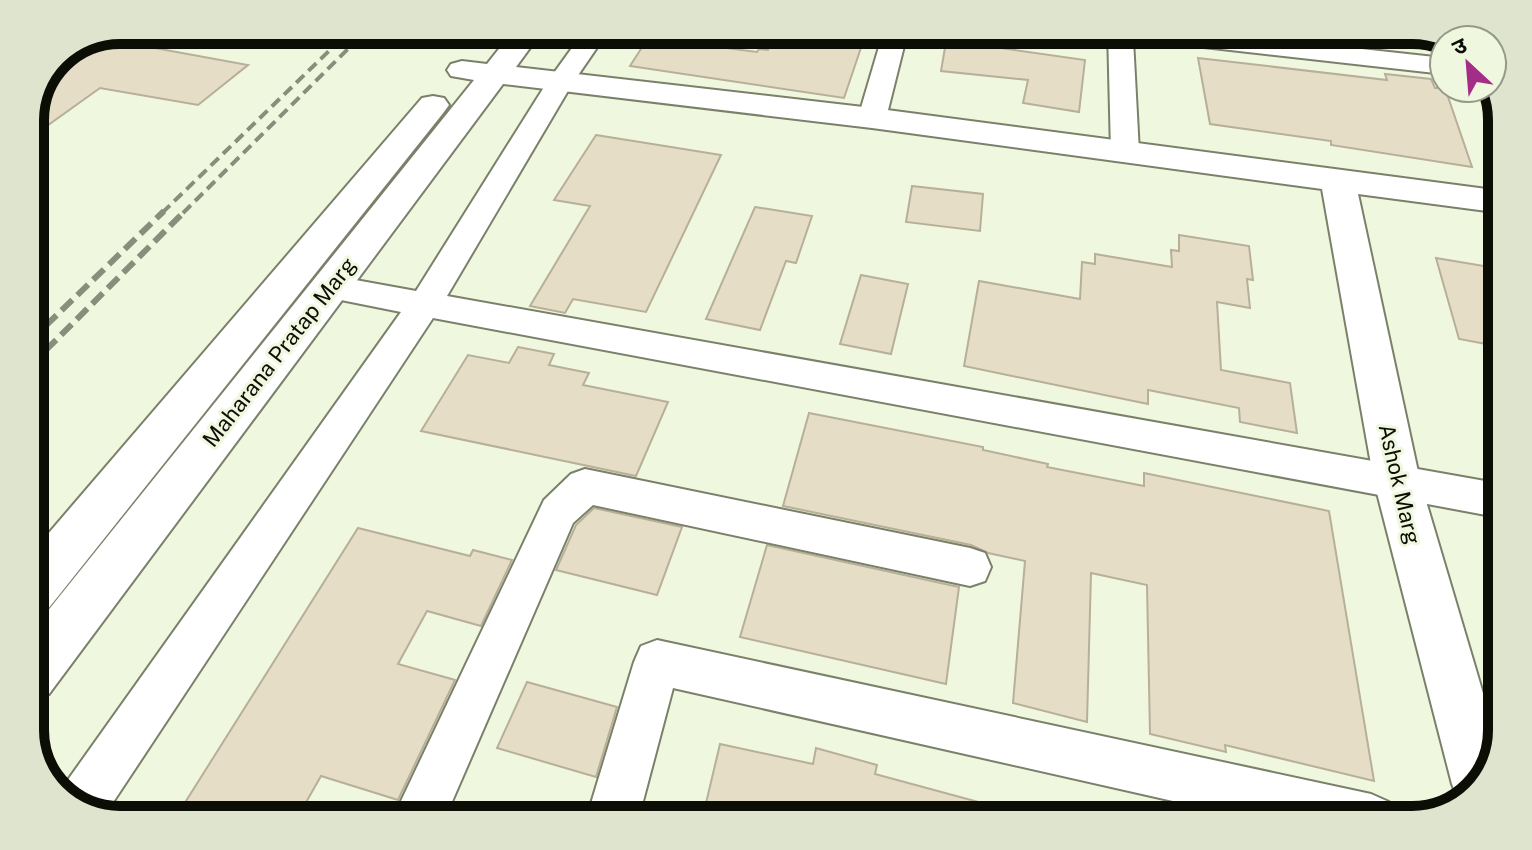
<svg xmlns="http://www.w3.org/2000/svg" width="1532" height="850" font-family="'Public Sans','Noto Sans Devanagari',sans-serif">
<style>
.green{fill:#fcdcbe}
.building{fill:#e5ddc5;stroke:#b7af98;stroke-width:2}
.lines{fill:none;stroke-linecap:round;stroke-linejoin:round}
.street-casing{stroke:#7a806a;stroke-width:4}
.secondary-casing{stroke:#7a806a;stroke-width:4}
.street{fill:#fff;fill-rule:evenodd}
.secondary{fill:#fff;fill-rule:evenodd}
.rail-far1{stroke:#888d7c;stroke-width:4;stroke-dasharray:11 6;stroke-linecap:butt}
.rail{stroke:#888d7c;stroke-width:6;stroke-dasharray:15 7;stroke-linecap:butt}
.labels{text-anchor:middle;stroke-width:6;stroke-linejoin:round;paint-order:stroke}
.street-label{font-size:22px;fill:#0c0e06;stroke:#f0f7df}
.rim{fill:none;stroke:#0c0e06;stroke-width:10}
</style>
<rect width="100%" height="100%" fill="#f0f7df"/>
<polygon class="green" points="1187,30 1370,30 1378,50"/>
<g class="building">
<polygon points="777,30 867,30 844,98 630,66 648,38 757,52 759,49 768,50"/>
<polygon points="948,30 988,30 986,46 1085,60 1079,112 1023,103 1028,80 941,71"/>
<polygon points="98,39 122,42 248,65 198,105 100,88 30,138 30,115 57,56"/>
<polygon points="1198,58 1387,80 1385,74 1431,79 1435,88 1445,88 1472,167 1331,145 1331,141 1210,124"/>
<polygon points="596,135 721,155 646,312 573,299 565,313 530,306 590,206 554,200"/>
<polygon points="912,186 983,194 980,231 906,222"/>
<polygon points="755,207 812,216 796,263 786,261 760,330 706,319"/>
<polygon points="1179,235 1249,246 1253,280 1247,279 1250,308 1217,302 1221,370 1290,383 1297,433 1240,422 1239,408 1148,390 1148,404 964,366 979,281 1080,299 1082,262 1095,264 1095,254 1172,267 1171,250 1179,251"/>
<polygon points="1436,258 1502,269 1502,347 1459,339"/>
<polygon points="861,275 908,284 891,354 840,344"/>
<polygon points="518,347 554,354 549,365 589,373 583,385 668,402 636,476 421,431 468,355 509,363"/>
<polygon points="809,413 983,447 983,450 1048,464 1047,467 1144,486 1144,473 1329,511 1374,781 1225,745 1226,752 1150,734 1147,585 1091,573 1087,722 1013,703 1025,561 988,553 971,545 783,506"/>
<polygon points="594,508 682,527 657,595 556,570 576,525"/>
<polygon points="358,528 470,556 473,550 512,560 481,626 427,611 398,664 455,680 398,800 321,776 296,820 174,820"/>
<polygon points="767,545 959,587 946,684 740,637"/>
<polygon points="527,682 617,707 596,777 497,748"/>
<polygon points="720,744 813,764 816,748 877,765 875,774 1008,810 1007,820 702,820"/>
</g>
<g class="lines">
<defs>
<g id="street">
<polygon points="585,30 609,30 572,84 447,296 1502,484 1502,518 433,318 104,816 76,808 60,791 401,312 316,295 311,287 316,279 328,275 416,291 546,84"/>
<polygon points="884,30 908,30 886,118 882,124 872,126 862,124 858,118"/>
<polygon points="1108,30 1187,30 1444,58 1444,74 1133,39 1139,152 1135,158 1125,161 1115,158 1111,152"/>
<polygon points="585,469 970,548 985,553 991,567 985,581 970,586 593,505 573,523 444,820 392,820 544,500 571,474"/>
<polygon points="657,640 1371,794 1389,802 1397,820 1257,820 673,688 638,820 586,820 634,662 641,646"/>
</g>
<g id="secondary">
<polygon points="514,30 543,30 516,67 872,108 1502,191 1502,213 1358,194 1420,481 1498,744 1490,774 1460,804 1452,784 1374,481 1322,189 872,128 503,84 49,694 30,701 30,633 474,80 451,76 447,70 451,64 462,61 487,64"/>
<polygon points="433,96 444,98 449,105 444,112 48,609 30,616 30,555 422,98"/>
</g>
</defs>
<use href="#street" class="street-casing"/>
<use href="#secondary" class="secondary-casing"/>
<use href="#street" class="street"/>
<use href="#secondary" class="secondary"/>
<g class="rail-far1">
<polyline points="162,213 331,49"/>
<polyline points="183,213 367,30"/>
</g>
<g class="rail">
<polyline points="30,341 164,211"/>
<polyline points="30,366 185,211"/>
</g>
</g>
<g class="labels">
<g class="street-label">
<text transform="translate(279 352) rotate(-52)" y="8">Maharana Pratap Marg</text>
<text transform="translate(1400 484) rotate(77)" y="8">Ashok Marg</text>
</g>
</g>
<path d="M0 0H1532V850H0ZM120 44H1412A76 76 0 0 1 1488 120V730A76 76 0 0 1 1412 806H120A76 76 0 0 1 44 730V120A76 76 0 0 1 120 44Z" fill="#dee4ce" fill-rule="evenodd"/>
<path class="rim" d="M120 44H1412A76 76 0 0 1 1488 120V730A76 76 0 0 1 1412 806H120A76 76 0 0 1 44 730V120A76 76 0 0 1 120 44Z"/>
<g transform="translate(1468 64) rotate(334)"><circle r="38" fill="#f0f7df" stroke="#959a88" stroke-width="2"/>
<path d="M0-6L14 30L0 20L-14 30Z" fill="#a42e87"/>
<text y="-12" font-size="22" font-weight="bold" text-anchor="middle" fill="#0c0e06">उ</text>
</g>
</svg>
